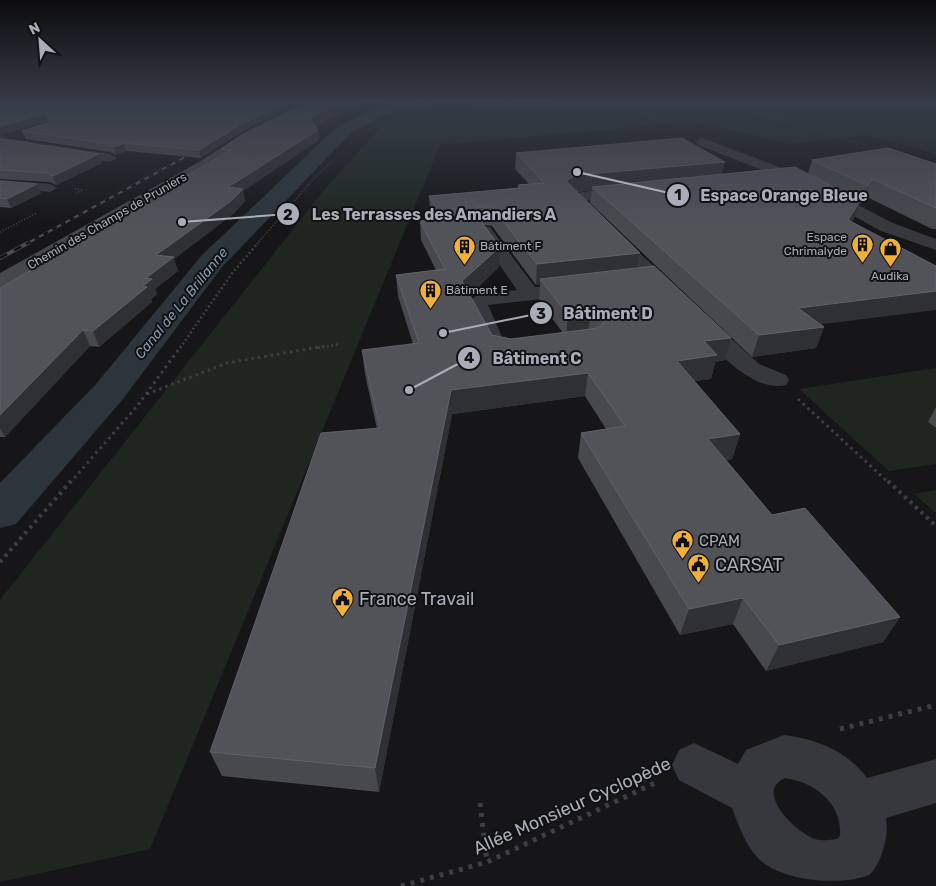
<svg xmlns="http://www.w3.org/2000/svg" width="936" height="886" font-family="Rubik,sans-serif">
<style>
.green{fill:#1e261f}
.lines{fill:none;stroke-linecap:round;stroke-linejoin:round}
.canal{fill:#2c353c;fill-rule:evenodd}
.path-far5{stroke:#3d3f44;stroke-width:1;stroke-dasharray:1 2;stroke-linecap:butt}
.path-far4{stroke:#3d3f44;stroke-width:2;stroke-dasharray:1 2;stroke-linecap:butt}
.path-far3{stroke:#3d3f44;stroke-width:2.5;stroke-dasharray:2 2.5;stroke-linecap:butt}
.path-far2{stroke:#3d3f44;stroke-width:3;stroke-dasharray:2.5 4;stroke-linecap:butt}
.path-far1{stroke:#3d3f44;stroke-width:4;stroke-dasharray:3 4.5;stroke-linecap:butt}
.path{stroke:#3d3f44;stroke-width:5;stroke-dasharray:4 6;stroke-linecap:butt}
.street{fill:#37383d;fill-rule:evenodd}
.secondary{fill:#45474d;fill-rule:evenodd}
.rail-far1-casing{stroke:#4a4c52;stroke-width:2.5}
.rail-casing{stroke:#4a4c52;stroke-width:4}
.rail-far1{stroke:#111113;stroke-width:2;stroke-dasharray:5;stroke-linecap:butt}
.rail{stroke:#111113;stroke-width:2.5;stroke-dasharray:8;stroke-linecap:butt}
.wall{fill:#47494d;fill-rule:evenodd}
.shaded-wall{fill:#2f3033}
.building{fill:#525359;stroke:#5f6168}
.labels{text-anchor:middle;stroke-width:4;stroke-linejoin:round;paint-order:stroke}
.far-street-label{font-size:12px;fill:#a8adb8;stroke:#111113}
.far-poi-label{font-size:12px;fill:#a8adb8;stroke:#111113;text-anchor:start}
.far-water-label{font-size:14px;font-style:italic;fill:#7f9bb3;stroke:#111113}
.poi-label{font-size:15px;fill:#a8adb8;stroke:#111113;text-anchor:start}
.near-poi-label{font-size:18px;fill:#a8adb8;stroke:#111113;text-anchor:start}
.near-street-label{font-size:18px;fill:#a8adb8;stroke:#111113}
.leader{fill:none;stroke:#a8adb8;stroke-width:2}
.callout-dot{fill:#a8adb8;stroke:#111113;stroke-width:2}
.mark-label{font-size:15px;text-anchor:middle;font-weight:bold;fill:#111}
.callout-label{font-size:16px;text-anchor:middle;font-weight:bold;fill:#a8adb8;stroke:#111113;stroke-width:4;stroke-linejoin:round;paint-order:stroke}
</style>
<rect width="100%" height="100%" fill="#161618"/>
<g class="green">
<polygon points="570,102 936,102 936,154 867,135 790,144 693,122 440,145 150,849 0,882 0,600 324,190 382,126 398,119"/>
<polygon points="936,368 936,464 889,471 799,389"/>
<polygon points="936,490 936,513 914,494"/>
</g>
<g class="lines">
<polygon class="canal" points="393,102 416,102 413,105 383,116 351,133 222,267 123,399 16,524 0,528 0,483 97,383 202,255 339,125"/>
<g class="path-far5">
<polyline points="615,102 681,127"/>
<polyline points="722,102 884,151"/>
<polyline points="329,164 368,129 436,102"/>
</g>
<g class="path-far4">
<polyline points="75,189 83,190 76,193"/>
<polyline points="0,232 37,213"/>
<polyline points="257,244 315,177 331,163"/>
</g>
<g class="path-far3">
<polyline points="180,348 233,272 258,243"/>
<polyline points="318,348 340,344"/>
</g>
<g class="path-far2">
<polyline points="147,394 227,363 325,346"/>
<polyline points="798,399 889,483"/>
<polyline points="70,483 138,405 181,346"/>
</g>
<g class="path-far1">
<polyline points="888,481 936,526"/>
<polyline points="0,562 71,481"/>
</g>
<g class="path">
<polyline points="840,729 936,705"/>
<polyline points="480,803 487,862"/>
<polyline points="401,886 487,862 657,782"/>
</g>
<g class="street">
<polygon points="0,137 110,154 117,158 110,162 0,145"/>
<polygon points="702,138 798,174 893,223 936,239 936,250 881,231 788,180 698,145 696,142 698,139"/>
<polygon points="0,180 50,184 57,188 50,192 0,188"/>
<path d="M629 189 636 193 634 196 584 201 663 275 666 279 663 283 634 288 627 286 624 282 627 278 641 275 566 200C575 188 614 190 629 189Z"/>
<polygon points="484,226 490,227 535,287 577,283 584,285 587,289 584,293 577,295 488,305 502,337 499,342 491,344 483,342 465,304 476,296 517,290 476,231 478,227"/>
<path d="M702 318 710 319 759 364 786 375 789 380 786 385C752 393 716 349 694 329L691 324 694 319Z"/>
<path d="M784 735C817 739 847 751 867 778L936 759V803L886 818C888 832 886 843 881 856 878 863 875 870 869 875 842 886 783 882 759 859 745 845 739 826 732 808L679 780 672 765 679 750 694 743 738 764 746 750ZM785 778C815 782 843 804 840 836L837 839C828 840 818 842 810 837 792 828 755 791 785 778Z"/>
</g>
<polygon class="secondary" points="310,102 323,102 250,140 209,168 7,285 0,287 0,273 199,162 242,134"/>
<defs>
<polyline id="rail-far1" points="26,244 198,150"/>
<polyline id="rail" points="0,258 28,243"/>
</defs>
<use href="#rail-far1" class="rail-far1-casing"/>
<use href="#rail" class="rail-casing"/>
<use href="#rail-far1" class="rail-far1"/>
<use href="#rail" class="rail"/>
</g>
<g class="wall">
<polygon points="0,102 107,105 241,132 201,158 126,151 116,155 110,152 26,139 22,131 49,122"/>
<polygon points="308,102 359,102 359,104 315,126 318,130 319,140 243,191 245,201 233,214 174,259 178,271 155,289 157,294 151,299 152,302 99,347 90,346 5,437 0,437 0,288 102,229 101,225 222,156 221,149"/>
<polygon points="0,139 99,154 102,163 56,185 50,182 0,179"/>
<path d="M516 153 722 175 808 174 812 160 936 164V229H932L865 196 861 204 859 203 854 218 852 221 821 324 824 327 816 348 752 357 590 203 592 190 577 192 640 253 638 268 731 338 725 360 715 362 711 379 694 381 740 434 732 459 726 460 772 515 900 617 883 642 766 671 733 624 680 635 578 458 581 433 606 429 585 396 452 414 379 792 222 776 210 752 377 429 365 374 362 350 413 344 398 296 396 275 436 270 421 240 420 221 433 220 430 214 429 196 518 188V185L529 184 515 169ZM484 225 492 226 536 285H540L539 301 563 333 511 339 492 335 470 295 499 267Z"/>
<polygon points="0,181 41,193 11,208 0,207"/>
<polygon points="936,407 936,428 928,422"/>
</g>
<g class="shaded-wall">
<polygon points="100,102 112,102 102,108"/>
<polygon points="290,102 306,102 241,132 201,158 199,150 240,125"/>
<polygon points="343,102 359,102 359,104 312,128 310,118"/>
<polygon points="45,114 47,121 0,135 0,126"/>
<polygon points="318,130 319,140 243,191 245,201 233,214 174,259 178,271 155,289 157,294 151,299 152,302 99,347 93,331 143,286 156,255 228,187"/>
<polygon points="124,143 126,151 116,155 114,147"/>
<polygon points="99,154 102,163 56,185 53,176"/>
<polygon points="725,162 721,178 592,187 592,190 574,192 566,181 576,175"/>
<polygon points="872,179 865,196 861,204 868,186"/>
<polygon points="37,184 41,193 11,208 7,199"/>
<polygon points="860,201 854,218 842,237 848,220"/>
<polygon points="478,207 478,225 475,213"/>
<polygon points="500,247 499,267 462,302 462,281"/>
<polygon points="640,253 637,274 540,279 540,285 536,285 537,264"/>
<polygon points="936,291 936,310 791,328 798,308"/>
<polygon points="591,312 588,334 566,337 568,315"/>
<polygon points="824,327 816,348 752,357 759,335"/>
<polygon points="83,330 90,346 5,437 0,428 0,415"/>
<polygon points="731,338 725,360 715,362 711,379 672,384 677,361 704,341"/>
<polygon points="588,373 585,396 452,414 379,792 375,768 451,390"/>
<polygon points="740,434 732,459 701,464 708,439"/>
<polygon points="743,598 733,624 680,635 689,609"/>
<polygon points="900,617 883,642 766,671 779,645"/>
</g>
<g class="building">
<polygon points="0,102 102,102 107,105 115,102 290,102 240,125 199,150 124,143 114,147 108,144 22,131 50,122 50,115 45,114 0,126"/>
<polygon points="308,102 343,102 310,118 318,130 228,187 243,189 231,201 156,255 174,257 146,278 152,279 143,286 147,287 93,331 83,330 0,415 0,288 108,226 101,225 231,150 221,149 249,131"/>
<polygon points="682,138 725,162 576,175 566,181 640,253 537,264 492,207 478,207 475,213 500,247 462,281 492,335 511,339 591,329 600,327 604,321 601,315 591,312 568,315 540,279 654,266 731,338 704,341 717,355 677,361 740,434 708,439 772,515 805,508 900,617 779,645 743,598 689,609 581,433 625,426 588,373 451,390 375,768 210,752 321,433 380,428 362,350 419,343 396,275 445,269 420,221 442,219 429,196 520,188 518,185 544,183 516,153"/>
<polygon points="0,139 99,154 53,176 47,173 0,170"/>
<polygon points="888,148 936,164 936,208 872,179 868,186 812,160"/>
<polygon points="795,167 860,201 848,220 936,266 936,291 798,308 824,327 759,335 592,187"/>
<polygon points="0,181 37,184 7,199 0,198"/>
</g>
<linearGradient id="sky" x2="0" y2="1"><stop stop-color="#0c0c0d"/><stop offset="0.45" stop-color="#363c48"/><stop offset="1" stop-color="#363c48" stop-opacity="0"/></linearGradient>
<rect width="936" height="226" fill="url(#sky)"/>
<defs>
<symbol id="building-pin" viewBox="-11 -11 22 30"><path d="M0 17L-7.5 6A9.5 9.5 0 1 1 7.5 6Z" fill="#f2b134" stroke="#111113"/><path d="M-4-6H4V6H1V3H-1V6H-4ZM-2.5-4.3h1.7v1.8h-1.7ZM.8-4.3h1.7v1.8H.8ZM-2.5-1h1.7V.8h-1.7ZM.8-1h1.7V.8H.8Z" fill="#111"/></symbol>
<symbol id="shop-pin" viewBox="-11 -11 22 30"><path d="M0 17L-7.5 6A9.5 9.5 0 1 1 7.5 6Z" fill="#f2b134" stroke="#111113"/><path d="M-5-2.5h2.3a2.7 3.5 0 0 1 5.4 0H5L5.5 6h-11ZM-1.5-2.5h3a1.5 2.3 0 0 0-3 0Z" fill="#111"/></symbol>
<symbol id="civic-pin" viewBox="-11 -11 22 30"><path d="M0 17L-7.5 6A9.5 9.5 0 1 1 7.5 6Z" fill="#f2b134" stroke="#111113"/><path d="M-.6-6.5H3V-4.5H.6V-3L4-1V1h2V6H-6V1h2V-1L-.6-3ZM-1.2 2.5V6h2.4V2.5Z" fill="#111"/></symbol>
</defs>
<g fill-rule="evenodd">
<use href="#building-pin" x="850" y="232" width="25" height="34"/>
<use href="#building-pin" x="452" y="234" width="25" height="34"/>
<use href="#shop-pin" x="878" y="236" width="25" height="34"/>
<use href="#building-pin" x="418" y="278" width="25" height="34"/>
<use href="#civic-pin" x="670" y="528" width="25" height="34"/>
<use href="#civic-pin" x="686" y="552" width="25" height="34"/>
<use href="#civic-pin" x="330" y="586" width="25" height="34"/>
</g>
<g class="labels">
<g class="far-street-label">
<text transform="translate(107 221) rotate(-30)" y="4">Chemin des Champs de Pruniers</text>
</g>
<g class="far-poi-label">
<text x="847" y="241" text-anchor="end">Espace<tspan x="847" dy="14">Chrimalyde</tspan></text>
<text x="480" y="250">Bâtiment F</text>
<text x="890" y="280" text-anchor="middle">Audika</text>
<text x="446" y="294">Bâtiment E</text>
</g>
<g class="far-water-label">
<text transform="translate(181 303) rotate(-51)" y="5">Canal de La Brillanne</text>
</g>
<g class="poi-label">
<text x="699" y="546">CPAM</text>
</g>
<g class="near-poi-label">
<text x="715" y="571">CARSAT</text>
<text x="359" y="605">France Travail</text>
</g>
<g class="near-street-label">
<text transform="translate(572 806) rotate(-24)" y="6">Allée Monsieur Cyclopède</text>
</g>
</g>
<path class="leader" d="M577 172L678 195M182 222L288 214M443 333L541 313M409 390L469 358"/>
<g class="callout-dot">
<circle cx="577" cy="172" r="5"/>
<circle cx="182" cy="222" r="5"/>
<circle cx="443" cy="333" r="5"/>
<circle cx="409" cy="390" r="5"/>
<circle cx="678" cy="195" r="12"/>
<circle cx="288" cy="214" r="12"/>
<circle cx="541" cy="313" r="12"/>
<circle cx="469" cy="358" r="12"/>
</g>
<g class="mark-label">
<text x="678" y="200">1</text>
<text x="288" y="220">2</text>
<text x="541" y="319">3</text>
<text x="469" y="363">4</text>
</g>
<g class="callout-label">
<text x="784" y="201">Espace Orange Bleue</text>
<text x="434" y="220">Les Terrasses des Amandiers A</text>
<text x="608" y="319">Bâtiment D</text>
<text x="537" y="364">Bâtiment C</text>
</g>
<g transform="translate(40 40) rotate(334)" stroke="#111113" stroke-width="4" paint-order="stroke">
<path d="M0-4L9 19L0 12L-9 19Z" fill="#a8adb8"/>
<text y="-8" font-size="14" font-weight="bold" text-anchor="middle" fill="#a8adb8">N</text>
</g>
</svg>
